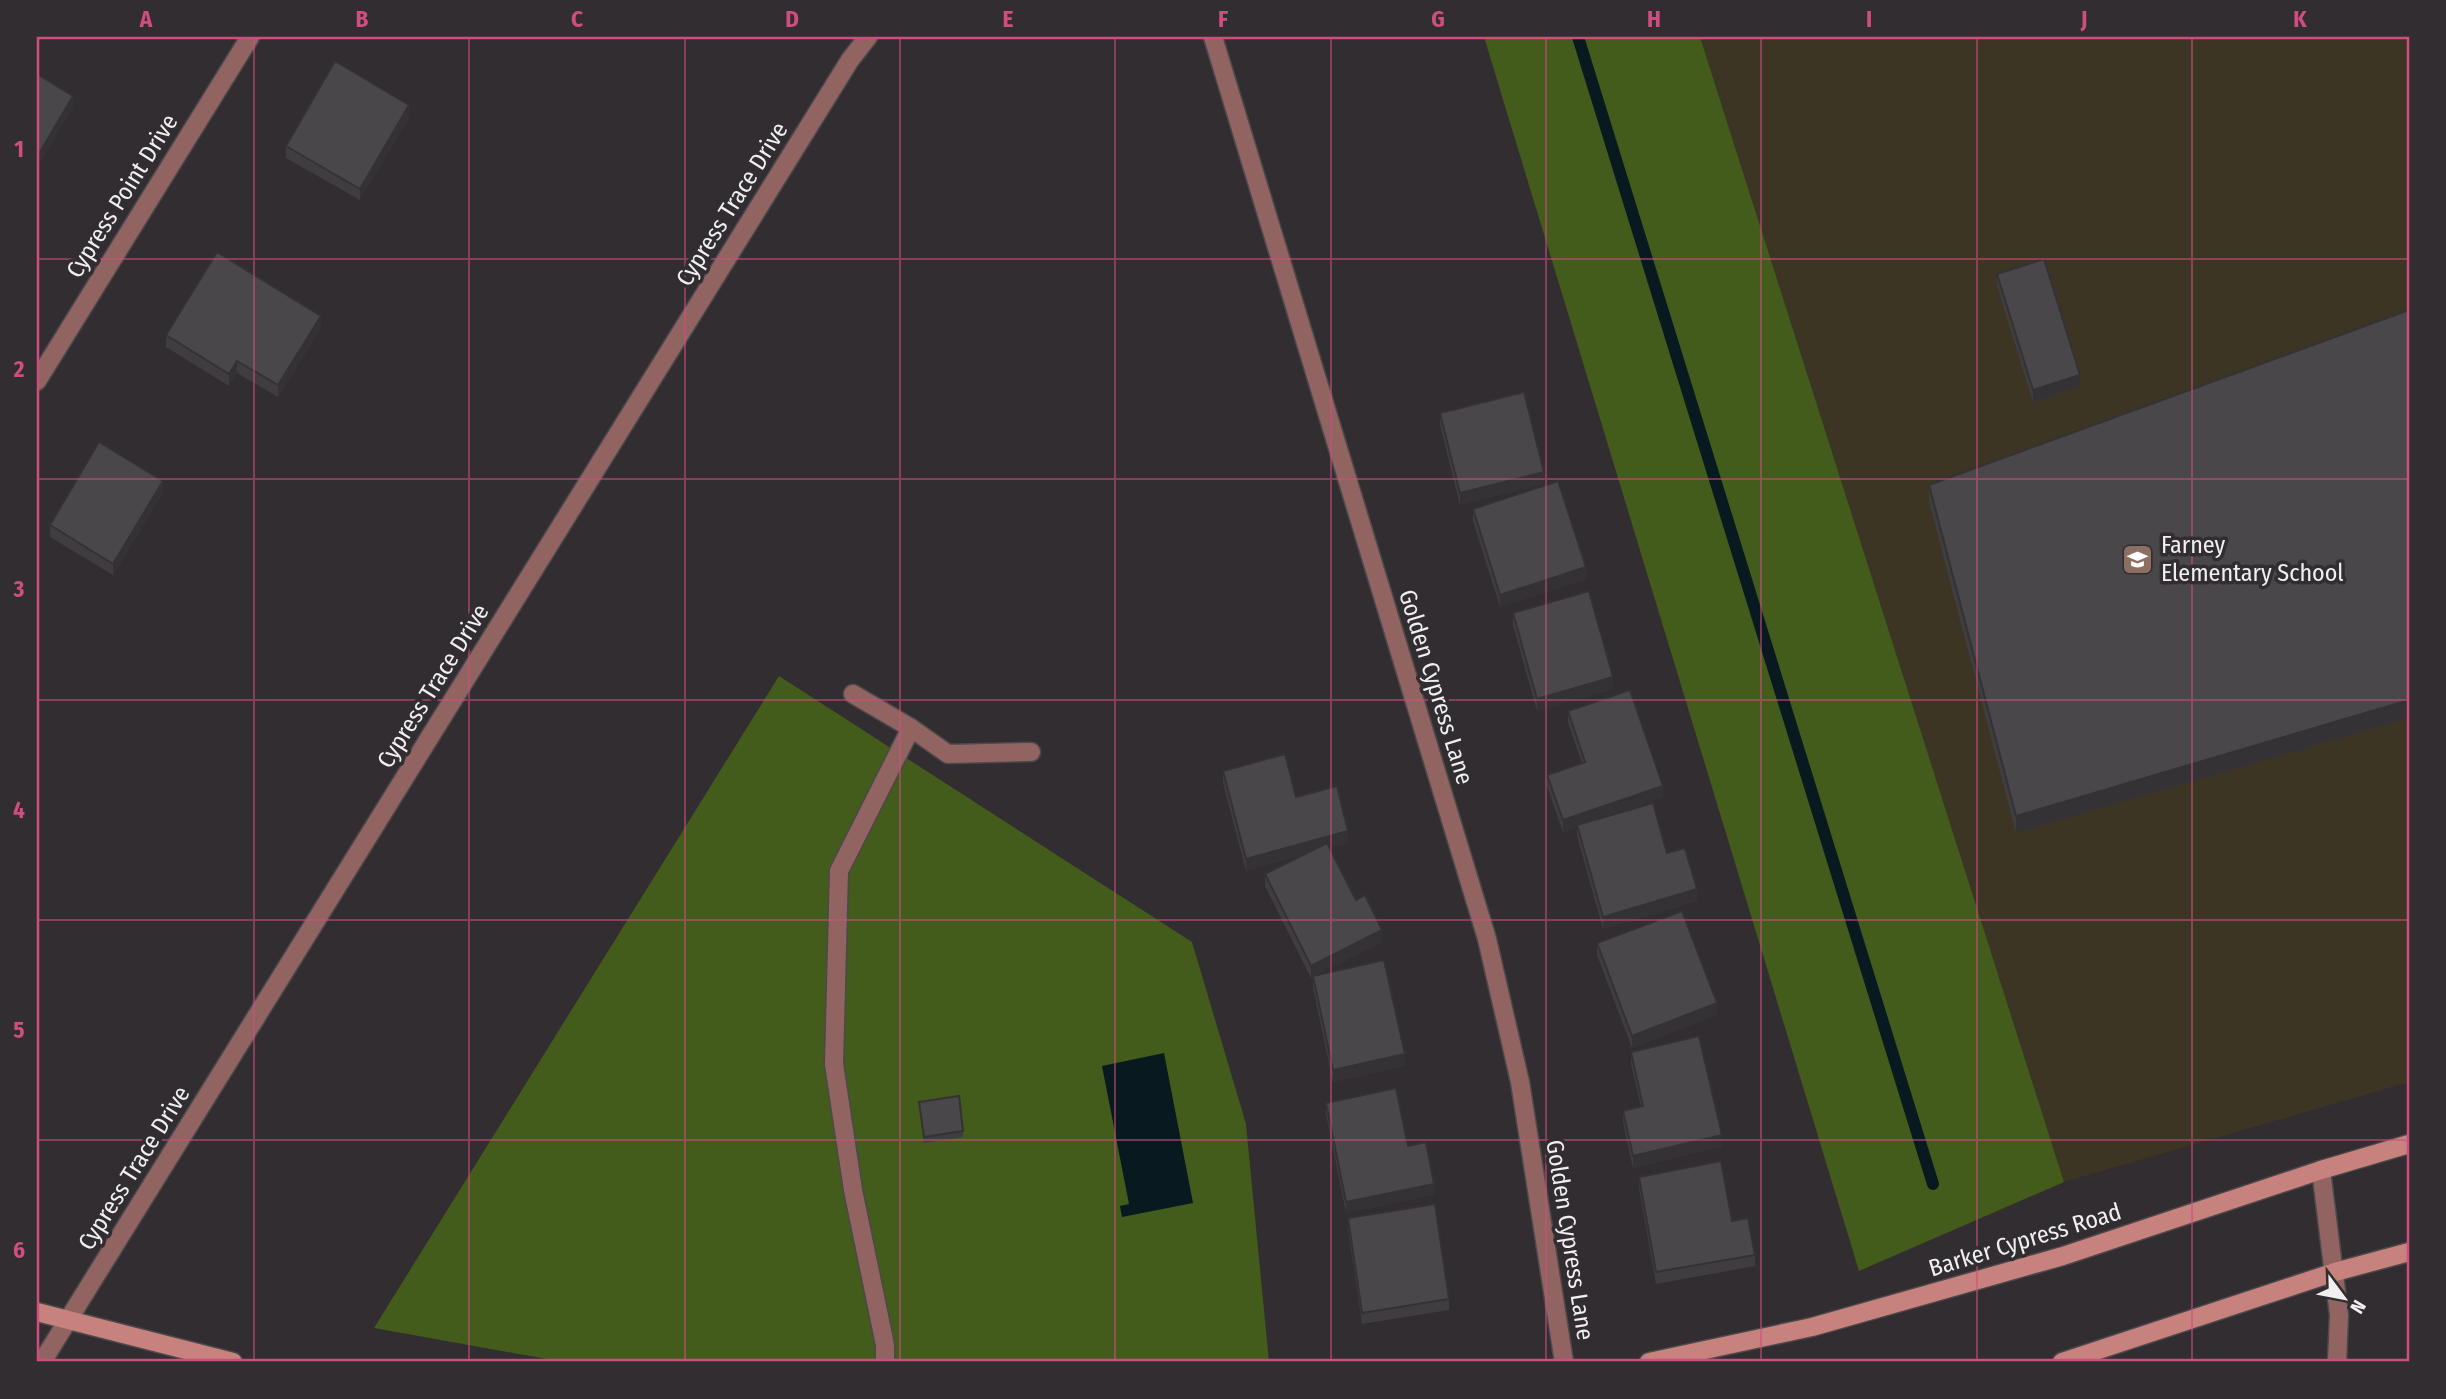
<svg xmlns="http://www.w3.org/2000/svg" width="2446" height="1399" font-family="'Fira Sans Condensed',sans-serif">
<style>
.education{fill:#3d3524}
.green{fill:#435b1b}
.water{fill:#091920}
.lines{fill:none;stroke-linecap:round;stroke-linejoin:round}
.stream{stroke:#091920;stroke-width:12}
.service-casing{stroke:#4c484b;stroke-width:21}
.minor-casing{stroke:#4c484b;stroke-width:21}
.secondary-casing{stroke:#4c484b;stroke-width:21}
.service{stroke:#916461;stroke-width:18}
.minor{stroke:#916461;stroke-width:18}
.secondary{stroke:#c8827d;stroke-width:18}
.wall{fill:#403d40}
.shaded-wall{fill:#343234}
.building{fill:#4a474a;stroke:#343234;stroke-width:2}
.grid{fill:none;stroke:#ce4e80;stroke-width:2;stroke-opacity:0.55}
.labels{text-anchor:middle;stroke-width:7;stroke-linejoin:round;paint-order:stroke}
.street-label{font-size:24px;fill:#f1eff1;stroke:#312d30}
.poi-label{font-size:24px;fill:#f1eff1;stroke:#312d30;text-anchor:start}
.neatline{fill:none;stroke:#ce4e80;stroke-width:2.5}
.grid-label{font-size:23px;text-anchor:middle;font-weight:bold;fill:#ce4e80}
</style>
<rect width="100%" height="100%" fill="#312d30"/>
<polygon class="education" points="1700,37 2409,37 2409,1082 2064,1182"/>
<g class="green">
<polygon points="1484,37 1700,37 2064,1182 1859,1271"/>
<polygon points="779,676 1192,942 1246,1124 1269,1362 580,1362 558,1361 374,1328"/>
</g>
<polygon class="water" points="1164,1053 1193,1203 1122,1217 1120,1206 1129,1204 1102,1066"/>
<g class="lines">
<polyline class="stream" points="1578,37 1933,1184"/>
<defs>
<g id="service">
<polyline points="853,694 911,728 948,754 1031,752"/>
<polyline points="885,1362 885,1345 853,1190 834,1064 839,871 911,728"/>
</g>
<g id="minor">
<polyline points="1213,37 1487,939 1520,1082 1564,1362"/>
<polyline points="37,381 250,37"/>
<polyline points="2321,1170 2339,1315 2337,1362"/>
<polyline points="42,1362 850,60 868,37"/>
</g>
<g id="secondary">
<polyline points="37,1312 233,1362"/>
<polyline points="1649,1362 1812,1327 2063,1256 2321,1170 2409,1144"/>
<polyline points="2062,1362 2335,1272 2409,1252"/>
</g>
</defs>
<use href="#service" class="service-casing"/>
<use href="#minor" class="minor-casing"/>
<use href="#secondary" class="secondary-casing"/>
<use href="#service" class="service"/>
<use href="#minor" class="minor"/>
<use href="#secondary" class="secondary"/>
</g>
<g class="wall">
<polygon points="409,117 360,200 286,158 286,146"/>
<polygon points="1997,274 2080,387 2033,402 1997,286"/>
<polygon points="2409,310 2409,718 2016,833 1929,502 1929,485"/>
<polygon points="321,328 278,397 237,373 229,386 166,347 166,335"/>
<polygon points="1440,413 1544,484 1460,505 1440,425"/>
<polygon points="163,492 113,575 50,537 50,525"/>
<polygon points="1473,509 1586,579 1500,607 1473,521"/>
<polygon points="1513,613 1613,689 1537,711 1513,625"/>
<polygon points="1568,711 1663,797 1623,811 1667,853 1697,901 1603,929 1577,836 1577,827 1563,832 1547,786 1547,775 1582,763 1568,723"/>
<polygon points="1223,771 1296,797 1348,843 1329,848 1356,900 1382,942 1316,975 1405,1066 1333,1082 1313,988 1313,977 1311,978 1265,886 1265,874 1303,855 1246,871 1223,783"/>
<polygon points="1597,943 1717,1015 1632,1048 1597,955"/>
<polygon points="1631,1052 1722,1146 1633,1168 1623,1123 1623,1111 1641,1107 1631,1064"/>
<polygon points="919,1102 963,1131 963,1137 924,1143"/>
<polygon points="1326,1103 1408,1146 1434,1195 1346,1213 1326,1114"/>
<polygon points="1639,1177 1732,1221 1755,1255 1755,1266 1656,1284 1639,1188"/>
<polygon points="1348,1218 1449,1299 1449,1310 1362,1324 1348,1229"/>
</g>
<g class="shaded-wall">
<polygon points="73,96 73,108 37,168 37,157"/>
<polygon points="409,105 409,117 360,200 360,189"/>
<polygon points="321,316 321,328 278,397 278,385"/>
<polygon points="237,361 237,373 229,386 229,374"/>
<polygon points="2080,375 2080,387 2033,402 2033,390"/>
<polygon points="1544,472 1544,484 1460,505 1460,493"/>
<polygon points="163,481 163,492 113,575 113,564"/>
<polygon points="1586,567 1586,579 1500,607 1500,595"/>
<polygon points="1613,677 1613,689 1537,711 1537,699"/>
<polygon points="2409,700 2409,718 2016,833 2016,816"/>
<polygon points="1663,786 1663,797 1563,832 1563,820"/>
<polygon points="1348,831 1348,843 1246,871 1246,859"/>
<polygon points="1697,889 1697,901 1603,929 1603,917"/>
<polygon points="1382,930 1382,942 1311,978 1311,966"/>
<polygon points="1717,1003 1717,1015 1632,1048 1632,1036"/>
<polygon points="1405,1054 1405,1066 1333,1082 1333,1070"/>
<polygon points="1722,1135 1722,1146 1633,1168 1633,1156"/>
<polygon points="1434,1184 1434,1195 1346,1213 1346,1202"/>
</g>
<g class="building">
<polygon points="335,61 409,105 360,189 286,146"/>
<polygon points="37,74 73,96 37,157"/>
<polygon points="217,252 321,316 278,385 237,361 229,374 166,335"/>
<polygon points="2044,259 2080,375 2033,390 1997,274"/>
<polygon points="2409,310 2409,700 2016,816 1929,485"/>
<polygon points="1524,392 1544,472 1460,493 1440,413"/>
<polygon points="99,442 163,481 113,564 50,525"/>
<polygon points="1558,481 1586,567 1500,595 1473,509"/>
<polygon points="1589,591 1613,677 1537,699 1513,613"/>
<polygon points="1630,690 1663,786 1563,820 1547,775 1585,762 1568,711"/>
<polygon points="1285,754 1296,797 1337,786 1348,831 1246,859 1223,771"/>
<polygon points="1653,803 1667,853 1685,848 1697,889 1603,917 1577,825"/>
<polygon points="1327,843 1356,900 1365,895 1382,930 1311,966 1265,874"/>
<polygon points="1682,911 1717,1003 1632,1036 1597,943"/>
<polygon points="1384,960 1405,1054 1333,1070 1313,976"/>
<polygon points="1699,1036 1722,1135 1633,1156 1623,1111 1643,1106 1631,1052"/>
<polygon points="1396,1088 1408,1146 1426,1142 1434,1184 1346,1202 1326,1103"/>
<polygon points="959,1096 963,1131 924,1137 919,1102"/>
<polygon points="1721,1161 1732,1221 1748,1218 1755,1255 1656,1272 1639,1177"/>
<polygon points="1435,1204 1449,1299 1362,1313 1348,1218"/>
</g>
<path class="grid" d="M254 37V1362M469 37V1362M685 37V1362M900 37V1362M1115 37V1362M1331 37V1362M1546 37V1362M1761 37V1362M1977 37V1362M2192 37V1362M37 259H2409M37 479H2409M37 700H2409M37 920H2409M37 1140H2409"/>
<defs>
<symbol id="school-square" viewBox="-11 -11 22 22"><rect x="-9" y="-9" width="18" height="18" rx="4" fill="#8d6e63" stroke="#312d30"/><path d="M0-5L7-2L0 1L-7-2ZM-4 1L0 2.5L4 1V4Q0 6-4 4Z" fill="#fff"/></symbol>
</defs>
<g fill-rule="evenodd">
<use href="#school-square" x="2120" y="542" width="35" height="35"/>
</g>
<g class="labels">
<g class="street-label">
<text transform="translate(122 196) rotate(-58)" y="8">Cypress Point Drive</text>
<text transform="translate(732 204) rotate(-58)" y="8">Cypress Trace Drive</text>
<text transform="translate(433 686) rotate(-58)" y="8">Cypress Trace Drive</text>
<text transform="translate(1436 687) rotate(73)" y="8">Golden Cypress Lane</text>
<text transform="translate(134 1168) rotate(-58)" y="8">Cypress Trace Drive</text>
<text transform="translate(1570 1240) rotate(81)" y="8">Golden Cypress Lane</text>
<text transform="translate(2025 1240) rotate(-17)" y="8">Barker Cypress Road</text>
</g>
<g class="poi-label">
<text x="2161" y="553">Farney<tspan x="2161" dy="28">Elementary School</tspan></text>
</g>
</g>
<rect width="2446" height="1399" fill="none" stroke="#312d30" stroke-width="77"/>
<g transform="translate(2344 1298) rotate(122)" stroke="#312d30" stroke-width="5" paint-order="stroke">
<path d="M0-5L12 26L0 18L-12 26Z" fill="#f1eff1"/>
<text y="-10" font-size="19" font-weight="bold" text-anchor="middle" fill="#f1eff1">N</text>
</g>
<rect x="38" y="38" width="2370" height="1322" class="neatline"/>
<g class="grid-label">
<text x="146" y="27">A</text>
<text x="362" y="27">B</text>
<text x="577" y="27">C</text>
<text x="792" y="27">D</text>
<text x="1008" y="27">E</text>
<text x="1223" y="27">F</text>
<text x="1438" y="27">G</text>
<text x="1654" y="27">H</text>
<text x="1869" y="27">I</text>
<text x="2084" y="27">J</text>
<text x="2300" y="27">K</text>
<text x="19" y="157">1</text>
<text x="19" y="377">2</text>
<text x="19" y="597">3</text>
<text x="19" y="818">4</text>
<text x="19" y="1038">5</text>
<text x="19" y="1258">6</text>
</g>
</svg>
